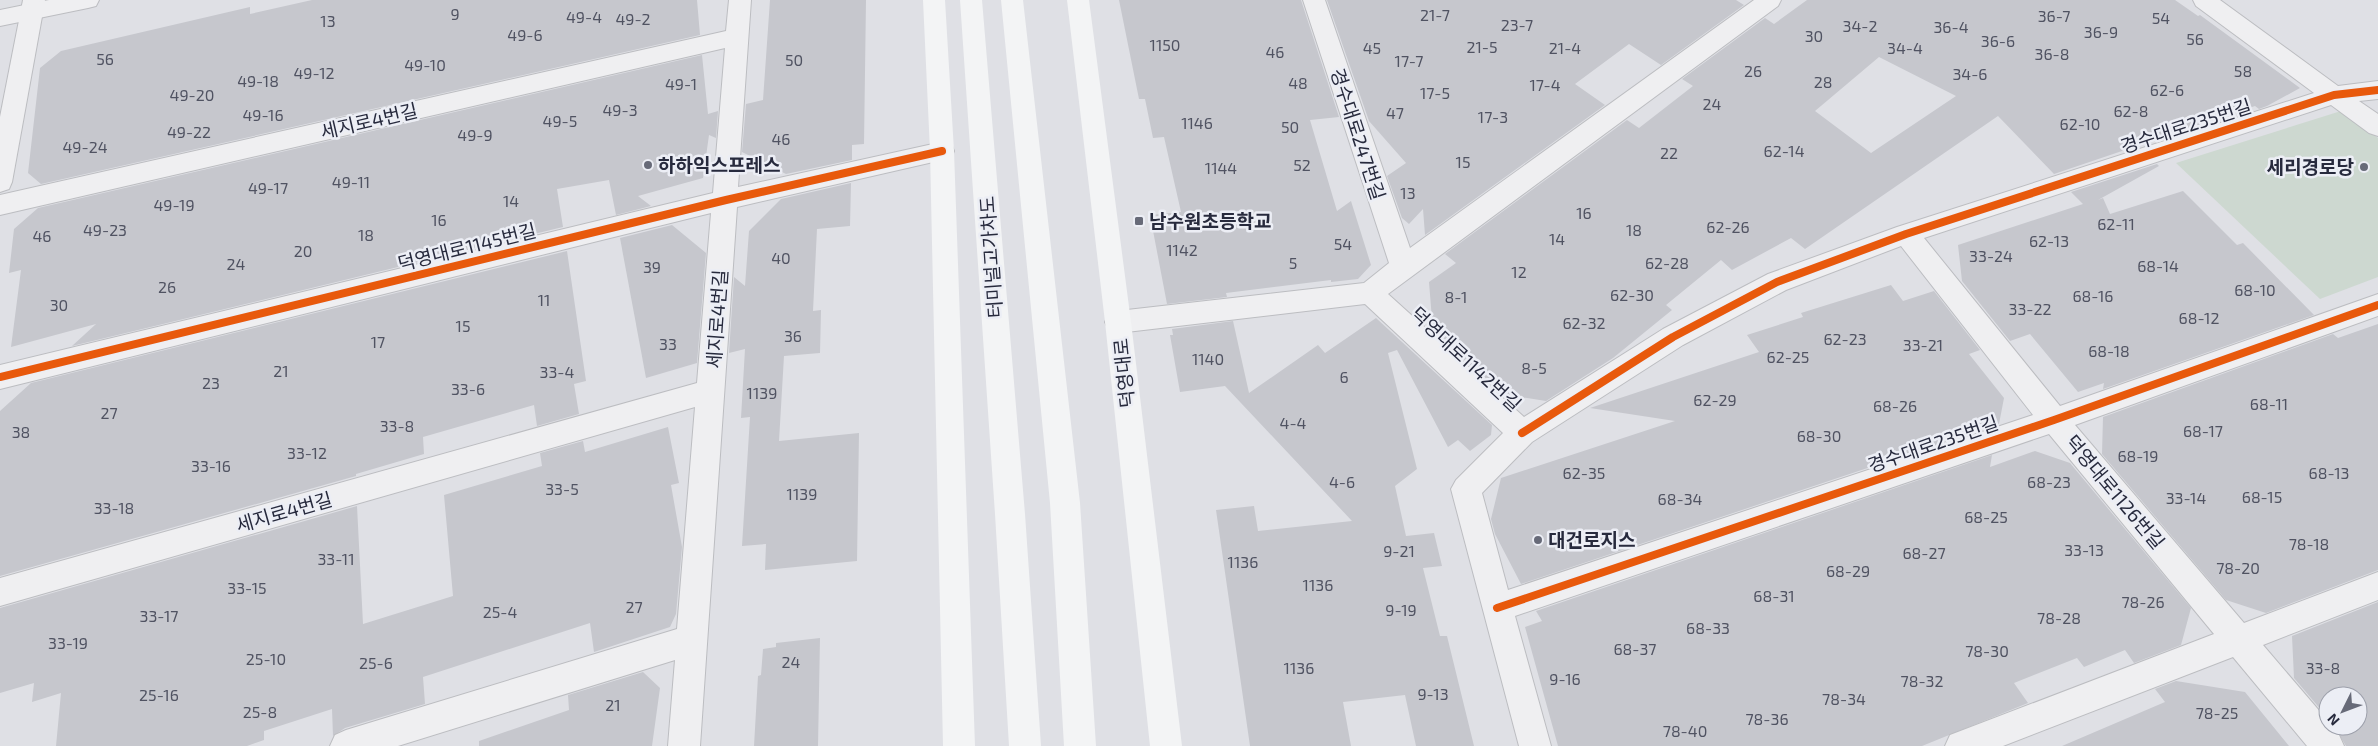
<svg xmlns="http://www.w3.org/2000/svg" width="2378" height="746" font-family="'Exo 2','Noto Sans KR',sans-serif">
<style>
.green{fill:#cdd8d0}
.building{fill:#c6c7cd;fill-rule:evenodd}
.lines{fill:none;stroke-linecap:round;stroke-linejoin:round}
.minor-casing{stroke:#bcbdc1;stroke-width:2}
.tertiary-casing{stroke:#bcbdc1;stroke-width:2}
.minor{fill:#efeff1;fill-rule:evenodd}
.tertiary{fill:#efeff1;fill-rule:evenodd}
.secondary{fill:#f3f4f5;fill-rule:evenodd}
.cycleway-casing{stroke:#eceef5;stroke-width:11}
.cycleway{stroke:#e8590c;stroke-width:8}
.poi-dot{fill:#676a78;stroke:#eceef5;stroke-width:2}
.labels{text-anchor:middle;stroke-width:5;stroke-linejoin:round;paint-order:stroke}
.number-label{font-size:16px;fill:#505362}
.street-label{font-size:19px;fill:#272a3d;stroke:#eceef5}
.poi-label{font-size:19px;font-weight:bold;fill:#272a3d;stroke:#eceef5;text-anchor:start}
</style>
<rect width="100%" height="100%" fill="#dfe0e5"/>
<polygon class="green" points="2341,111 2378,138 2378,277 2320,299 2176,163"/>
<g class="building">
<polygon points="312,0 697,0 700,35 41,184 28,173 40,68 61,51 250,7 250,14"/>
<polygon points="770,0 866,0 864,144 852,145 852,160 786,174 742,152 746,104 763,100"/>
<polygon points="1119,0 1301,0 1339,117 1310,120 1337,211 1351,201 1371,265 1358,279 1331,282 1331,280 1226,293 1227,297 1167,304 1150,215 1181,212 1164,137 1153,138 1145,99 1139,99"/>
<polygon points="1327,0 1736,0 1744,5 1661,65 1629,44 1575,84 1605,105 1425,235 1423,209 1409,224 1402,218 1387,176 1406,163 1369,121"/>
<path d="M1807 0H2175L2198 16 2200 15 2300 88 2267 106 2259 109 2255 106 2054 174 1998 116 1805 249 1791 238 1732 270 1721 260 1666 305 1672 310 1613 358 1546 401 1501 394 1433 332 1429 282 1456 263 1445 254 1627 120 1639 128 1693 86 1682 79 1765 18 1774 24ZM1879 57 1956 96 1871 153 1815 111Z"/>
<polygon points="702,55 708,114 718,111 716,138 709,135 703,178 638,196 651,206 616,215 609,180 557,189 563,227 72,346 96,324 11,347 21,270 9,273 14,229 38,208"/>
<polygon points="2157,164 2159,166 2098,200 2103,198 2110,214 2183,191 2237,245 2243,243 2314,315 2103,389 2104,383 2078,392 2030,334 2010,341 1962,281 1958,245 2083,204 2071,192"/>
<polygon points="851,183 850,226 817,229 813,311 821,310 820,353 784,356 779,441 859,433 857,561 765,570 766,544 742,546 750,417 741,418 745,349 729,353 734,277 745,286 749,231 781,199"/>
<polygon points="672,225 706,253 697,363 646,378 620,238"/>
<polygon points="567,251 586,381 574,384 579,414 537,426 534,405 423,437 424,454 356,474 356,476 0,576 0,411 31,383"/>
<polygon points="1891,285 1903,301 1934,291 1980,350 1969,354 2004,398 1999,424 1521,584 1495,534 1491,519 1501,478 1675,421 1590,408 1759,352 1747,335 1803,317 1801,313"/>
<polygon points="1376,318 1492,425 1491,435 1470,451 1458,440 1448,447 1397,350 1388,353 1417,469 1395,486 1406,536 1434,533 1442,566 1423,568 1440,636 1447,636 1474,746 1416,746 1405,695 1343,702 1351,746 1250,746 1216,510 1254,506 1258,531 1352,521 1225,386 1180,392 1170,335 1173,335 1172,329 1233,321 1249,393 1318,345 1325,353"/>
<polygon points="2378,324 2378,570 2266,613 2226,600 2102,454 2103,417 2333,334 2338,338"/>
<polygon points="668,427 679,483 671,485 682,547 676,614 670,627 594,652 590,623 423,677 425,704 345,728 333,736 332,709 264,731 264,740 247,746 56,746 61,693 32,702 34,683 0,693 0,608 357,506 363,624 453,596 444,495 542,466 540,453 583,441 585,452"/>
<polygon points="2035,451 2070,463 2191,608 2181,645 2134,663 2125,650 2084,667 2077,658 2014,683 2028,703 1922,746 1558,746 1525,627 1542,621 1536,611 1992,455 1990,467"/>
<polygon points="2378,602 2378,746 2346,746 2334,726 2358,726 2358,696 2328,696 2328,718 2294,678 2292,636"/>
<polygon points="820,638 818,746 754,746 758,676 761,675 763,649 776,647 776,643"/>
<polygon points="643,672 660,688 652,746 479,746 479,741 569,710 568,695"/>
<polygon points="2176,681 2245,692 2289,746 2062,746 2165,702 2155,689"/>
</g>
<g class="lines">
<defs>
<g id="minor">
<polygon points="23,0 45,0 12,182 9,189 0,192 0,117"/>
<polygon points="729,0 751,0 738,187 942,142 951,144 954,151 951,158 942,160 737,207 700,746 668,746 675,660 398,746 330,746 335,735 346,730 677,629 695,407 0,606 0,578 697,383 711,213 0,389 0,365 713,193 725,48 0,215 0,195 726,31"/>
<path d="M1303 0H1325L1410 248 1754 0H1781L1778 6 1388 294 1524 417 1663 329 1768 274 1897 227 2314 93 2196 6 2193 0H2220L2338 86 2378 81V99L2359 101 2378 114V136L2369 133 2331 105 1924 238 2060 406 2378 294V316L2075 425 2244 623 2378 572V600L2263 645 2328 721V726H2332L2339 735 2344 746H2307L2233 657 2003 746H1945L1950 735 2214 634 2049 434 1515 616 1551 746H1519L1451 489 1456 480 1503 433 1365 304 1118 333 1109 330 1105 322 1109 314 1118 311 1364 283 1389 263ZM1901 246 2033 415 1508 590 1482 493 1532 442 1683 345 1786 290Z"/>
</g>
<polygon id="tertiary" points="49,0 99,0 96,6 88,8 0,26 0,10"/>
</defs>
<use href="#minor" class="minor-casing"/>
<use href="#tertiary" class="tertiary-casing"/>
<use href="#minor" class="minor"/>
<use href="#tertiary" class="tertiary"/>
<g class="secondary">
<polygon points="923,0 945,0 954,151 975,746 943,746 930,151"/>
<polygon points="960,0 982,0 1025,514 1041,746 1009,746 995,514"/>
<polygon points="1001,0 1023,0 1080,503 1096,746 1064,746 1050,503"/>
<polygon points="1067,0 1089,0 1131,322 1182,746 1150,746 1105,322"/>
</g>
<defs>
<g id="cycleway">
<polyline points="0,377 726,200 942,151"/>
<polyline points="1522,433 1673,337 1777,282 1906,234 2334,95 2378,90"/>
<polyline points="1497,608 2054,420 2378,305"/>
</g>
</defs>
<use href="#cycleway" class="cycleway-casing"/>
<use href="#cycleway" class="cycleway"/>
</g>
<g class="poi-dot">
<circle cx="648" cy="165" r="5"/>
<circle cx="2364" cy="167" r="5"/>
<rect x="1134" y="216" width="10" height="10" rx="2.5"/>
<circle cx="1538" cy="540" r="5"/>
</g>
<g class="labels">
<g class="number-label">
<text x="455" y="20">9</text>
<text x="1435" y="21">21-7</text>
<text x="2054" y="22">36-7</text>
<text x="584" y="23">49-4</text>
<text x="2161" y="24">54</text>
<text x="633" y="25">49-2</text>
<text x="328" y="27">13</text>
<text x="1517" y="31">23-7</text>
<text x="1860" y="32">34-2</text>
<text x="1951" y="33">36-4</text>
<text x="2101" y="38">36-9</text>
<text x="525" y="41">49-6</text>
<text x="1814" y="42">30</text>
<text x="2195" y="45">56</text>
<text x="1998" y="47">36-6</text>
<text x="1165" y="51">1150</text>
<text x="1482" y="53">21-5</text>
<text x="1372" y="54">45</text>
<text x="1565" y="54">21-4</text>
<text x="1905" y="54">34-4</text>
<text x="1275" y="58">46</text>
<text x="2052" y="60">36-8</text>
<text x="105" y="65">56</text>
<text x="794" y="66">50</text>
<text x="1409" y="67">17-7</text>
<text x="425" y="71">49-10</text>
<text x="1753" y="77">26</text>
<text x="2243" y="77">58</text>
<text x="314" y="79">49-12</text>
<text x="1970" y="80">34-6</text>
<text x="258" y="87">49-18</text>
<text x="1823" y="88">28</text>
<text x="1298" y="89">48</text>
<text x="681" y="90">49-1</text>
<text x="1545" y="91">17-4</text>
<text x="2167" y="96">62-6</text>
<text x="1435" y="99">17-5</text>
<text x="192" y="101">49-20</text>
<text x="1712" y="110">24</text>
<text x="620" y="116">49-3</text>
<text x="2131" y="117">62-8</text>
<text x="1395" y="119">47</text>
<text x="263" y="121">49-16</text>
<text x="1493" y="123">17-3</text>
<text x="560" y="127">49-5</text>
<text x="1197" y="129">1146</text>
<text x="2080" y="130">62-10</text>
<text x="1290" y="133">50</text>
<text x="189" y="138">49-22</text>
<text x="475" y="141">49-9</text>
<text x="781" y="145">46</text>
<text x="85" y="153">49-24</text>
<text x="1784" y="157">62-14</text>
<text x="1669" y="159">22</text>
<text x="1463" y="168">15</text>
<text x="1302" y="171">52</text>
<text x="1221" y="174">1144</text>
<text x="351" y="188">49-11</text>
<text x="268" y="194">49-17</text>
<text x="1408" y="199">13</text>
<text x="511" y="207">14</text>
<text x="174" y="211">49-19</text>
<text x="1584" y="219">16</text>
<text x="439" y="226">16</text>
<text x="2116" y="230">62-11</text>
<text x="1728" y="233">62-26</text>
<text x="105" y="236">49-23</text>
<text x="1634" y="236">18</text>
<text x="366" y="241">18</text>
<text x="42" y="242">46</text>
<text x="1557" y="245">14</text>
<text x="2049" y="247">62-13</text>
<text x="1343" y="250">54</text>
<text x="1182" y="256">1142</text>
<text x="303" y="257">20</text>
<text x="1991" y="262">33-24</text>
<text x="781" y="264">40</text>
<text x="1293" y="269">5</text>
<text x="1667" y="269">62-28</text>
<text x="236" y="270">24</text>
<text x="2158" y="272">68-14</text>
<text x="652" y="273">39</text>
<text x="1519" y="278">12</text>
<text x="167" y="293">26</text>
<text x="2255" y="296">68-10</text>
<text x="1632" y="301">62-30</text>
<text x="2093" y="302">68-16</text>
<text x="1456" y="303">8-1</text>
<text x="544" y="306">11</text>
<text x="59" y="311">30</text>
<text x="2030" y="315">33-22</text>
<text x="2199" y="324">68-12</text>
<text x="1584" y="329">62-32</text>
<text x="463" y="332">15</text>
<text x="793" y="342">36</text>
<text x="1845" y="345">62-23</text>
<text x="378" y="348">17</text>
<text x="668" y="350">33</text>
<text x="1923" y="351">33-21</text>
<text x="2109" y="357">68-18</text>
<text x="1788" y="363">62-25</text>
<text x="1208" y="365">1140</text>
<text x="1534" y="374">8-5</text>
<text x="281" y="377">21</text>
<text x="557" y="378">33-4</text>
<text x="1344" y="383">6</text>
<text x="211" y="389">23</text>
<text x="468" y="395">33-6</text>
<text x="762" y="399">1139</text>
<text x="1715" y="406">62-29</text>
<text x="2269" y="410">68-11</text>
<text x="1895" y="412">68-26</text>
<text x="109" y="419">27</text>
<text x="1293" y="429">4-4</text>
<text x="397" y="432">33-8</text>
<text x="2203" y="437">68-17</text>
<text x="21" y="438">38</text>
<text x="1819" y="442">68-30</text>
<text x="307" y="459">33-12</text>
<text x="2138" y="462">68-19</text>
<text x="211" y="472">33-16</text>
<text x="1584" y="479">62-35</text>
<text x="2329" y="479">68-13</text>
<text x="1342" y="488">4-6</text>
<text x="2049" y="488">68-23</text>
<text x="562" y="495">33-5</text>
<text x="802" y="500">1139</text>
<text x="2262" y="503">68-15</text>
<text x="2186" y="504">33-14</text>
<text x="1680" y="505">68-34</text>
<text x="114" y="514">33-18</text>
<text x="1986" y="523">68-25</text>
<text x="2309" y="550">78-18</text>
<text x="2084" y="556">33-13</text>
<text x="1399" y="557">9-21</text>
<text x="1924" y="559">68-27</text>
<text x="336" y="565">33-11</text>
<text x="1243" y="568">1136</text>
<text x="2238" y="574">78-20</text>
<text x="1848" y="577">68-29</text>
<text x="1318" y="591">1136</text>
<text x="247" y="594">33-15</text>
<text x="1774" y="602">68-31</text>
<text x="2143" y="608">78-26</text>
<text x="634" y="613">27</text>
<text x="1401" y="616">9-19</text>
<text x="500" y="618">25-4</text>
<text x="159" y="622">33-17</text>
<text x="2059" y="624">78-28</text>
<text x="1708" y="634">68-33</text>
<text x="68" y="649">33-19</text>
<text x="1635" y="655">68-37</text>
<text x="1987" y="657">78-30</text>
<text x="266" y="665">25-10</text>
<text x="791" y="668">24</text>
<text x="376" y="669">25-6</text>
<text x="1299" y="674">1136</text>
<text x="2323" y="674">33-8</text>
<text x="1565" y="685">9-16</text>
<text x="1922" y="687">78-32</text>
<text x="1433" y="700">9-13</text>
<text x="159" y="701">25-16</text>
<text x="1844" y="705">78-34</text>
<text x="613" y="711">21</text>
<text x="260" y="718">25-8</text>
<text x="2217" y="719">78-25</text>
<text x="1767" y="725">78-36</text>
<text x="1685" y="737">78-40</text>
</g>
<g class="street-label">
<text transform="translate(369 121) rotate(-13)" y="7">세지로4번길</text>
<text transform="translate(2186 126) rotate(-18)" y="7">경수대로235번길</text>
<text transform="translate(1358 134) rotate(72)" y="7">경수대로247번길</text>
<text transform="translate(467 247) rotate(-14)" y="7">덕영대로1145번길</text>
<text transform="translate(991 257) rotate(-94)" y="7">터미널고가차도</text>
<text transform="translate(717 319) rotate(-86)" y="7">세지로4번길</text>
<text transform="translate(1466 359) rotate(43)" y="7">덕영대로1142번길</text>
<text transform="translate(1124 373) rotate(-96)" y="7">덕영대로</text>
<text transform="translate(1933 444) rotate(-19)" y="7">경수대로235번길</text>
<text transform="translate(2115 492) rotate(50)" y="7">덕영대로1126번길</text>
<text transform="translate(284 512) rotate(-16)" y="7">세지로4번길</text>
</g>
<g class="poi-label">
<text x="658" y="172">하하익스프레스</text>
<text x="2354" y="174" text-anchor="end">세리경로당</text>
<text x="1149" y="228">남수원초등학교</text>
<text x="1548" y="547">대건로지스</text>
</g>
</g>
<g transform="translate(2343 711) rotate(228)"><circle r="24" fill="#eceef5" stroke="#9da0ab"/>
<path d="M0-4L9 19L0 12L-9 19Z" fill="#676a78"/>
<text y="-8" font-size="14" font-weight="bold" text-anchor="middle" fill="#272a3d">N</text>
</g>
</svg>
